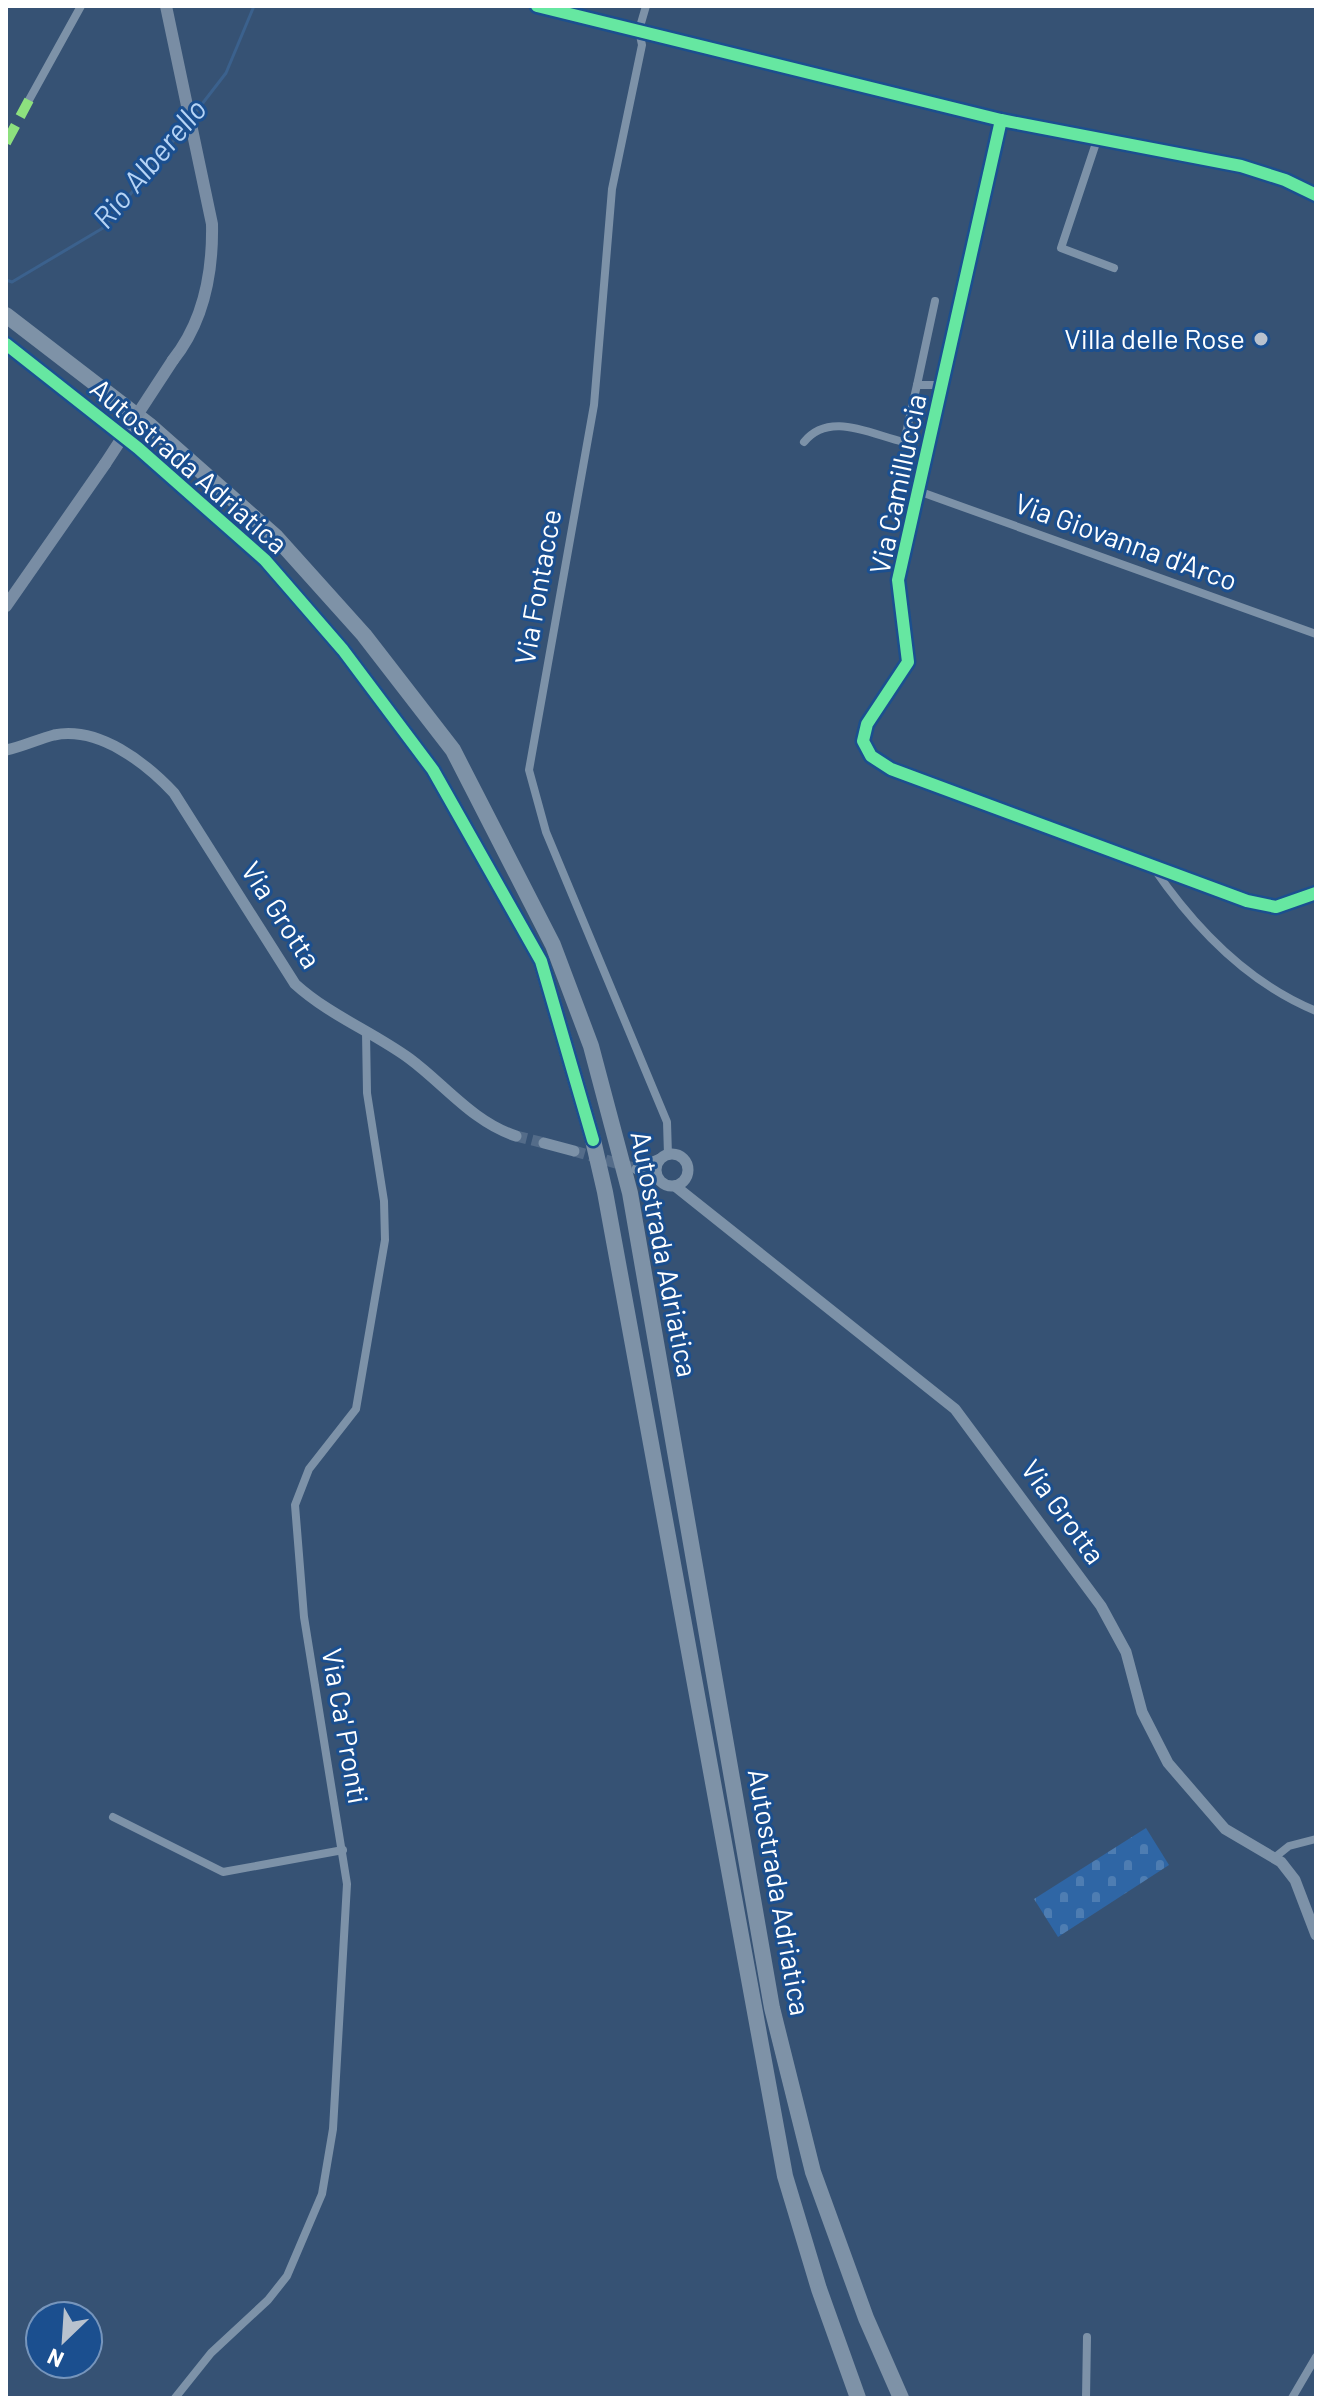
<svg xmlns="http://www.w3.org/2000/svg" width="1322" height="2404" font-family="Barlow,sans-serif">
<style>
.cemetery{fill:url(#cemetery-stones)}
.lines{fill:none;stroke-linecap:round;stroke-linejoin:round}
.stream{stroke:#3b618d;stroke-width:3}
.tertiary-tunnel{stroke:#546c89;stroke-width:11;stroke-dasharray:11 5.5;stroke-linecap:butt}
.minor{stroke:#7d92a8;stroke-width:8}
.tertiary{stroke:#7d92a8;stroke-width:11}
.secondary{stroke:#798da4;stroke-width:12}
.motorway{stroke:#7e92a7;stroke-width:16}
.secondary-bridge{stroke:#798da4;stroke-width:12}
.quiet{stroke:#8de07e;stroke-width:10;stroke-dasharray:20 10;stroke-linecap:butt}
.cycleway-casing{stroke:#1b4f8f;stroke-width:17}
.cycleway{stroke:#66e7a1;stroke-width:12}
.poi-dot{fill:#b9c2ce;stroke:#1b4f8f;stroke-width:3}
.labels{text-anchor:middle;stroke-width:6;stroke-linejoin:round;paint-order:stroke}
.poi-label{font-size:28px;fill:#fff;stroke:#1b4f8f;text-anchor:end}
.street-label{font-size:28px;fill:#fff;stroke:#1b4f8f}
.water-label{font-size:30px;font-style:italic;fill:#b5d3f5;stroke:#1b4f8f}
</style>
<defs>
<pattern id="cemetery-stones" width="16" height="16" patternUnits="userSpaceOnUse" patternTransform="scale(2)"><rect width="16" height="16" fill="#2f66a5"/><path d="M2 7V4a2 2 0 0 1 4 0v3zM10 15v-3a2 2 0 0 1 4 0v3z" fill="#4e7db2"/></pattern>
</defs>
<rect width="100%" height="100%" fill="#365274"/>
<polygon class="cemetery" points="1146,1828 1169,1865 1058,1937 1034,1899"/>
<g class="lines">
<g class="stream">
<polyline points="192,117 226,73 254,6"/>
<polyline points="6,280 12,282 103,228 188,123"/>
</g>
<g class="tertiary-tunnel">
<polyline points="516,1136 544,1143"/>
<polyline points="574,1151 637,1169"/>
</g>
<g class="minor">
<polyline points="537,6 1001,120 1241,166 1285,180 1316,195"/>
<polyline points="646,6 639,30 642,45 612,189 594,405 529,770 546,832 667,1122 668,1155"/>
<polyline points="29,100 81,6"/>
<polyline points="1001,120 898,580 908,662 867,724 863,741 871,756 891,769 1247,901 1276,907 1316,893"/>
<polyline points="1098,137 1061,248 1114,268"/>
<polyline points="917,385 935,301"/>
<path d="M804 442C829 411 870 434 904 442L917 385H944"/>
<polyline points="921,492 1316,634"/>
<path d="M1153 867C1194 927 1248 983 1316 1011"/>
<polyline points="113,1817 223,1872 343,1850"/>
<polyline points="1274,1858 1289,1846 1316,1839"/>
<polyline points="175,2398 211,2353 268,2300 287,2276 322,2194 333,2129 347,1884 304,1617 295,1505 309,1469 356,1409 385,1240 384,1201 367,1093 366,1032"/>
<polyline points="1086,2398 1087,2337"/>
<polyline points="1292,2398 1316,2357"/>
</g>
<g class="tertiary">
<path d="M6 750C22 747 38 739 54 735 99 726 146 763 174 793L295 984C329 1015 373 1032 410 1059 445 1085 473 1122 516 1136"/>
<polyline points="544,1143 574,1151"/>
<circle cx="672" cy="1170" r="16"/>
<polyline points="637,1169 660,1159"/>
<polyline points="675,1186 955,1409 1101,1606 1126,1652 1142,1712 1168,1763 1225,1829 1281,1862 1295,1880 1316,1935"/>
</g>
<g class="secondary">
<path d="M166 6 212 224C213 274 204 321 173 360"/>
<polyline points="6,606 105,464"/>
</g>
<g class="motorway">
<polyline points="6,315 149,425 276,537 364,635 453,750 553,945 591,1046 630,1193 772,2008 813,2172 866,2318 901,2398"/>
<polyline points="6,344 138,448 265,560 343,650 433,770 541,961 593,1140 605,1192 785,2176 819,2289 858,2398"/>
</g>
<polyline class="secondary-bridge" points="105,464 173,360"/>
<polyline class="quiet" points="6,143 29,100"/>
<defs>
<g id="cycleway">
<polyline points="537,6 1001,120 1241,166 1285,180 1316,195"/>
<polyline points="1001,120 898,580 908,662 867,724 863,741 871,756 891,769 1247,901 1276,907 1316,893"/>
<polyline points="6,344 138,448 265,560 343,650 433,770 541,961 593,1140"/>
</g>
</defs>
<use href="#cycleway" class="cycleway-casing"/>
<use href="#cycleway" class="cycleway"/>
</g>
<circle class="poi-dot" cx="1261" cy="339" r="8"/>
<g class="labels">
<g class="poi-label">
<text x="1245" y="349">Villa delle Rose</text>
</g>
<g class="street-label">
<text transform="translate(189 466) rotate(41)" y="10">Autostrada Adriatica</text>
<text transform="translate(898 484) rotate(-78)" y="10">Via Camilluccia</text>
<text transform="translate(1126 542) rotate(20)" y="10">Via Giovanna d'Arco</text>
<text transform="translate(538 587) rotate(-80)" y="10">Via Fontacce</text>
<text transform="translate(281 915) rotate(57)" y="10">Via Grotta</text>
<text transform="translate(664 1254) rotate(79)" y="10">Autostrada Adriatica</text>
<text transform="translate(1063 1512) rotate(54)" y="10">Via Grotta</text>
<text transform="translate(345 1726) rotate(80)" y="10">Via Ca' Pronti</text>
<text transform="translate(779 1892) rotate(80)" y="10">Autostrada Adriatica</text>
</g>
<g class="water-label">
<text transform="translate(150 164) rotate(-50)" y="10">Rio Alberello</text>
</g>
</g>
<rect width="1322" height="2404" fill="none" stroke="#ffffff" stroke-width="16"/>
<g transform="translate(64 2340) rotate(205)"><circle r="38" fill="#1b4f8f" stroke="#7695bc" stroke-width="2"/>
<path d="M0-6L14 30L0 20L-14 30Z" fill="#b9c2ce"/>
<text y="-12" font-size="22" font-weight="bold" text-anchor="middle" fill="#ffffff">N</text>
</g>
</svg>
